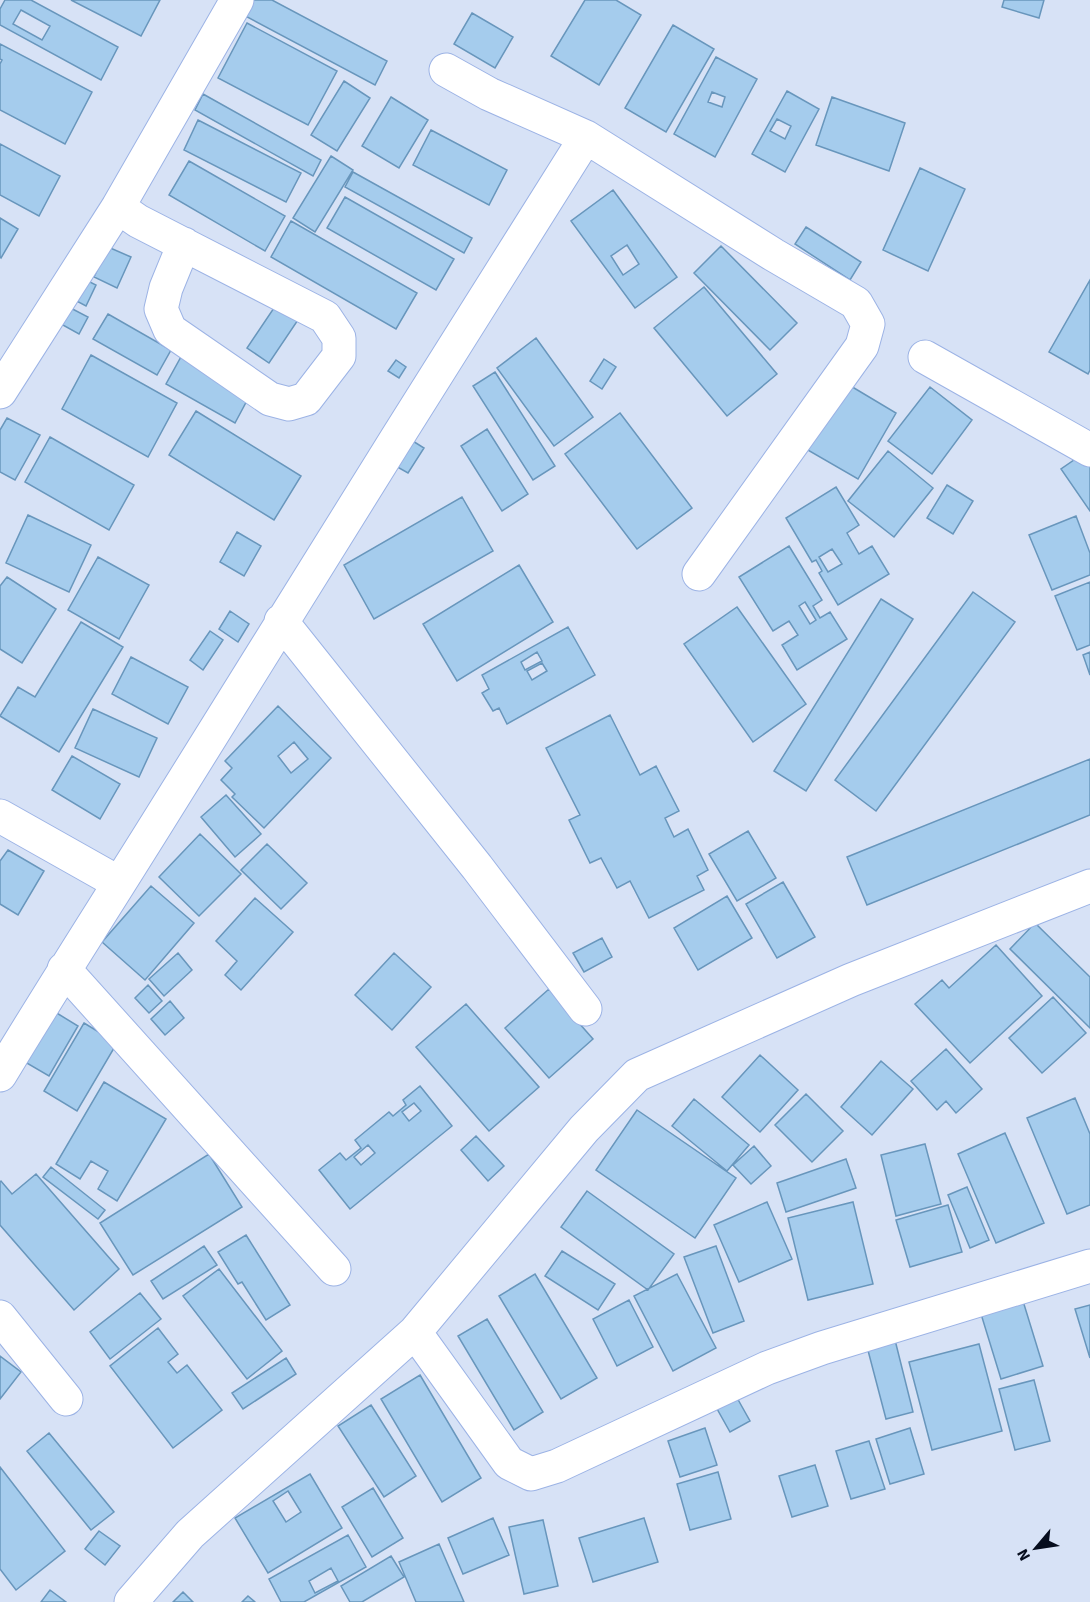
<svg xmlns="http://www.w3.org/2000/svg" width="1090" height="1602" viewBox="0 0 1090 1602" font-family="'Source Sans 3',sans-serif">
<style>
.building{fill:#a5cced;stroke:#6896bc;stroke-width:1.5;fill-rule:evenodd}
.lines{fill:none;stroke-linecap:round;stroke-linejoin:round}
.minor-casing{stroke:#9cb3e5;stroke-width:35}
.minor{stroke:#fff;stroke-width:33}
</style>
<rect width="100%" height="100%" fill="#d7e2f6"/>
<path class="building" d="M5 0H31L118 47 101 80 0 25V9ZM21 10 50 26 42 40 13 24Z
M71 0H160L141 36Z
M242 0H272L387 61 375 85 236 11Z
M585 0H616L641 15 599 85 551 56Z
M1004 0H1044L1039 18 1002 7Z
M472 13 513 37 495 68 454 44Z
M247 23 337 71 308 125 218 78Z
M673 25 714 49 666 132 625 108Z
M0 44 92 92 65 144 0 110V64L2 60 0 59Z
M716 57 757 79 715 157 674 134ZM712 92 725 97 722 107 708 102Z
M344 81 370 98 337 151 311 135Z
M787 91 819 109 785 172 752 154ZM777 119 791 126 785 139 770 131Z
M203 94 321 160 313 176 195 110Z
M391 97 428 120 399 168 362 146Z
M832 97 905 123 889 171 816 145Z
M198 120 301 173 286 202 184 150Z
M431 130 507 170 489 205 413 165Z
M0 144 60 176 39 216 0 195Z
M331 156 353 170 315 232 293 218Z
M189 161 285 216 265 251 169 195Z
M920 168 965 189 928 271 883 250Z
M353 172 472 238 464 253 345 187Z
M613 190 677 277 635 308 571 221ZM627 245 639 264 623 275 611 256Z
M345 197 454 259 436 290 327 228Z
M0 218 18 229 1 258 0 257Z
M291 221 417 293 396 329 271 257Z
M806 227 861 262 850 280 795 244Z
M721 246 797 323 770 350 694 273Z
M108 247 131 257 117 288 94 277Z
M76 275 96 285 86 306 67 296Z
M1090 280V370L1088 374 1049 352Z
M704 287 777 374 727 416 654 328Z
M282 296 304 311 269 363 247 348Z
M61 303 88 317 79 334 52 319Z
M108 314 171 350 157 375 93 339Z
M536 338 593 417 554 446 497 368Z
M91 355 177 403 148 457 62 409Z
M182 355 251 393 235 423 166 384Z
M604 359 616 367 602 389 590 381Z
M396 360 406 367 399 378 388 371Z
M495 372 555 466 533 480 473 386Z
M844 382 896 413 858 479 806 449Z
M930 387 972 420 932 474 888 441Z
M196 411 301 476 274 520 169 455Z
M620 413 692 508 637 549 565 454Z
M7 418 40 435 15 480 0 472V430Z
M487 429 528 494 502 511 461 446Z
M50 437 134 485 109 530 25 482Z
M408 438 424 448 408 473 392 464Z
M888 451 933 488 894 537 848 501Z
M1087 451 1090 456V511L1061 469Z
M947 485 973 501 953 534 927 518Z
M836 487 859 525 847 533 859 554 872 546 889 574 838 605 819 573 822 571 816 560 812 562 786 518ZM832 549 842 564 828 572 819 557Z
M462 497 493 551 374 619 344 565Z
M28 515 91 545 69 592 6 563Z
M1076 516 1090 553V575L1052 590 1029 535Z
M237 532 261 546 244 576 220 562Z
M789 546 822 600 813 606 820 618 830 612 847 639 797 670 782 645 798 635 789 621 773 631 739 577ZM805 602 816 620 810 624 799 606Z
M98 557 149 585 119 639 68 610Z
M519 565 553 622 457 681 423 624Z
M7 577 56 609 22 663 0 649V586Z
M1090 582V645L1077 650 1055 596Z
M973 592 1015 622 876 811 835 780Z
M881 599 913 619 806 791 774 771Z
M737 607 806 704 753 742 684 644Z
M230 611 249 624 238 642 219 629Z
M81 622 123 647 59 752 0 716 18 687 35 697Z
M568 627 595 675 507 724 499 708 493 711 482 693 489 689 482 675ZM537 652 542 661 525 670 521 662ZM542 663 547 671 532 680 527 671Z
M210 631 223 640 203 670 190 660Z
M1090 652V675L1083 655Z
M131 657 188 687 168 724 112 694Z
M278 706 331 758 264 828 232 797 235 794 221 780 232 768 225 761ZM294 742 308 759 291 773 278 756Z
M93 709 157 738 139 777 75 748Z
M610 715 640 775 656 766 679 811 665 818 674 837 688 829 708 870 697 876 704 890 649 918 630 881 617 888 601 858 590 863 569 820 580 815 546 748Z
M72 756 120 784 100 819 52 790Z
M1090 759V815L867 905 847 857Z
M226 795 261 834 235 857 201 817Z
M748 831 776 878 737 901 709 854Z
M200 834 241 874 199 916 159 877Z
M267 844 307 883 281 909 241 870Z
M8 850 44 871 18 915 0 904V861Z
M783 882 815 937 777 958 746 904Z
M151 886 194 923 145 980 102 942Z
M727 896 752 938 698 970 674 928Z
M255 898 293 932 241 990 225 975 237 961 216 941Z
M1035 923 1090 977V1028L1010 949Z
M602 938 612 957 584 972 573 953Z
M996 945 1042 996 970 1063 915 1004 942 980 949 988Z
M178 953 192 970 164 996 149 979Z
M394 953 431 987 392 1030 355 995Z
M148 985 162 1001 149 1013 135 998Z
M549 989 593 1039 549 1078 505 1028Z
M1053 997 1086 1033 1042 1073 1009 1038Z
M170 1001 184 1018 165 1035 151 1019Z
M466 1004 539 1087 489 1131 416 1047Z
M55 1012 78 1026 49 1076 25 1062Z
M84 1023 117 1043 77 1111 44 1091Z
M946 1049 982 1089 956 1113 946 1101 937 1110 911 1081Z
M760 1055 798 1090 760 1132 722 1097Z
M881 1061 913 1089 872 1135 841 1107Z
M104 1082 166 1119 117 1201 98 1189 108 1171 91 1161 80 1179 56 1164Z
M420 1086 452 1126 350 1209 319 1170 340 1153 346 1160 361 1148 355 1140 389 1112 393 1116 406 1105 403 1100ZM414 1103 421 1111 409 1121 402 1112ZM368 1145 375 1153 361 1165 354 1157Z
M806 1094 843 1131 812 1162 775 1125Z
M1075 1098 1090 1134V1205L1067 1214 1027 1118Z
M694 1099 749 1145 727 1171 672 1126Z
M637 1110 736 1178 695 1238 596 1170Z
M1005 1133 1044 1223 996 1243 958 1154Z
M476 1136 504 1166 488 1181 461 1150Z
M925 1144 941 1204 896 1216 881 1155Z
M754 1146 771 1166 751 1184 733 1165Z
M209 1154 242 1207 133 1275 100 1223Z
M846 1159 856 1188 786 1212 777 1183Z
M51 1167 105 1210 98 1219 43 1177Z
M36 1174 119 1269 74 1310 0 1225V1182L1 1181 12 1194Z
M967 1187 989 1240 970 1248 948 1195Z
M587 1191 674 1254 648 1290 561 1227Z
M767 1202 792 1259 739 1282 714 1225Z
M853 1202 873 1284 808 1300 788 1218Z
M948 1205 962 1252 910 1267 896 1220Z
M246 1235 290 1305 266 1320 242 1282 238 1284 218 1252Z
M204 1246 217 1265 163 1299 151 1281Z
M716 1246 744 1321 713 1333 684 1257Z
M562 1251 615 1284 598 1310 545 1276Z
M219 1269 282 1351 247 1379 183 1296Z
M535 1274 597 1378 561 1399 499 1296Z
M677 1274 716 1348 673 1371 634 1296Z
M140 1293 161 1319 110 1359 90 1332Z
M629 1300 653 1347 617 1366 593 1319Z
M1023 1301 1043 1366 1001 1379 981 1314Z
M1090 1305V1358L1075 1309Z
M487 1319 543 1412 514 1430 458 1336Z
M158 1328 178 1354 168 1362 177 1373 187 1365 222 1410 173 1448 110 1366Z
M893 1332 913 1412 886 1419 865 1339Z
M979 1344 1002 1431 932 1450 909 1362Z
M0 1356 21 1372 0 1399Z
M286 1358 296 1374 243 1409 232 1393Z
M420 1375 481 1478 442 1502 381 1399Z
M1034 1380 1050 1441 1015 1450 999 1389Z
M736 1396 750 1421 730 1432 716 1407Z
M371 1405 416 1476 384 1497 338 1426Z
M705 1428 717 1465 680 1477 668 1441Z
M910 1428 924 1474 890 1484 876 1439Z
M49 1433 114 1512 91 1530 27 1451Z
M869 1441 885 1489 851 1499 836 1451Z
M815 1465 828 1506 792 1517 779 1476Z
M0 1467 65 1551 16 1590 0 1569Z
M718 1472 731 1519 690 1530 677 1484Z
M310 1474 342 1528 268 1573 235 1518ZM288 1491 301 1512 286 1522 273 1501Z
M373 1488 403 1538 372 1557 342 1507Z
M493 1518 509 1555 463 1574 448 1538Z
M644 1518 658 1562 593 1582 579 1538Z
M543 1520 558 1586 524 1594 509 1527Z
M99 1531 120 1546 105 1565 85 1549Z
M348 1535 366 1567 304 1602H281L269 1579ZM331 1568 338 1581 315 1593 309 1581Z
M439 1544 464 1602H416L399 1562Z
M391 1556 404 1577 362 1602H350L341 1586Z
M50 1590 66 1602H41Z
M183 1592 193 1602H173Z
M248 1596 255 1602H242Z"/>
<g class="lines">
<g class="minor-casing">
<path id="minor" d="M446 70 489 94 586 137 774 255 856 303 868 324 862 346 699 574
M118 207 138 221 325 317 339 338V356L306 399 289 404 270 399 170 330 161 309 166 288 184 244
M925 357 1090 450
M0 392 118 207 237 0
M281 621 477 867 585 1009
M0 816 119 883
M64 969 334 1269
M0 1075C52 989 106 905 159 820 300 592 443 364 586 137
M0 1317 66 1399
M415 1332 509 1463 531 1474 557 1466 767 1368 822 1348 1090 1266
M131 1602 190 1534 415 1332 584 1129 637 1075 851 980 1090 886"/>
</g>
<use href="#minor" class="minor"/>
</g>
<g transform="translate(1036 1548) rotate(241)" stroke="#d7e2f6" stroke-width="4.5" paint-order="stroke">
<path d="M0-4.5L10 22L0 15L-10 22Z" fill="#060d1e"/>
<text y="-9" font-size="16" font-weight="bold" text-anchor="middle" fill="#060d1e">N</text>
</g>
</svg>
